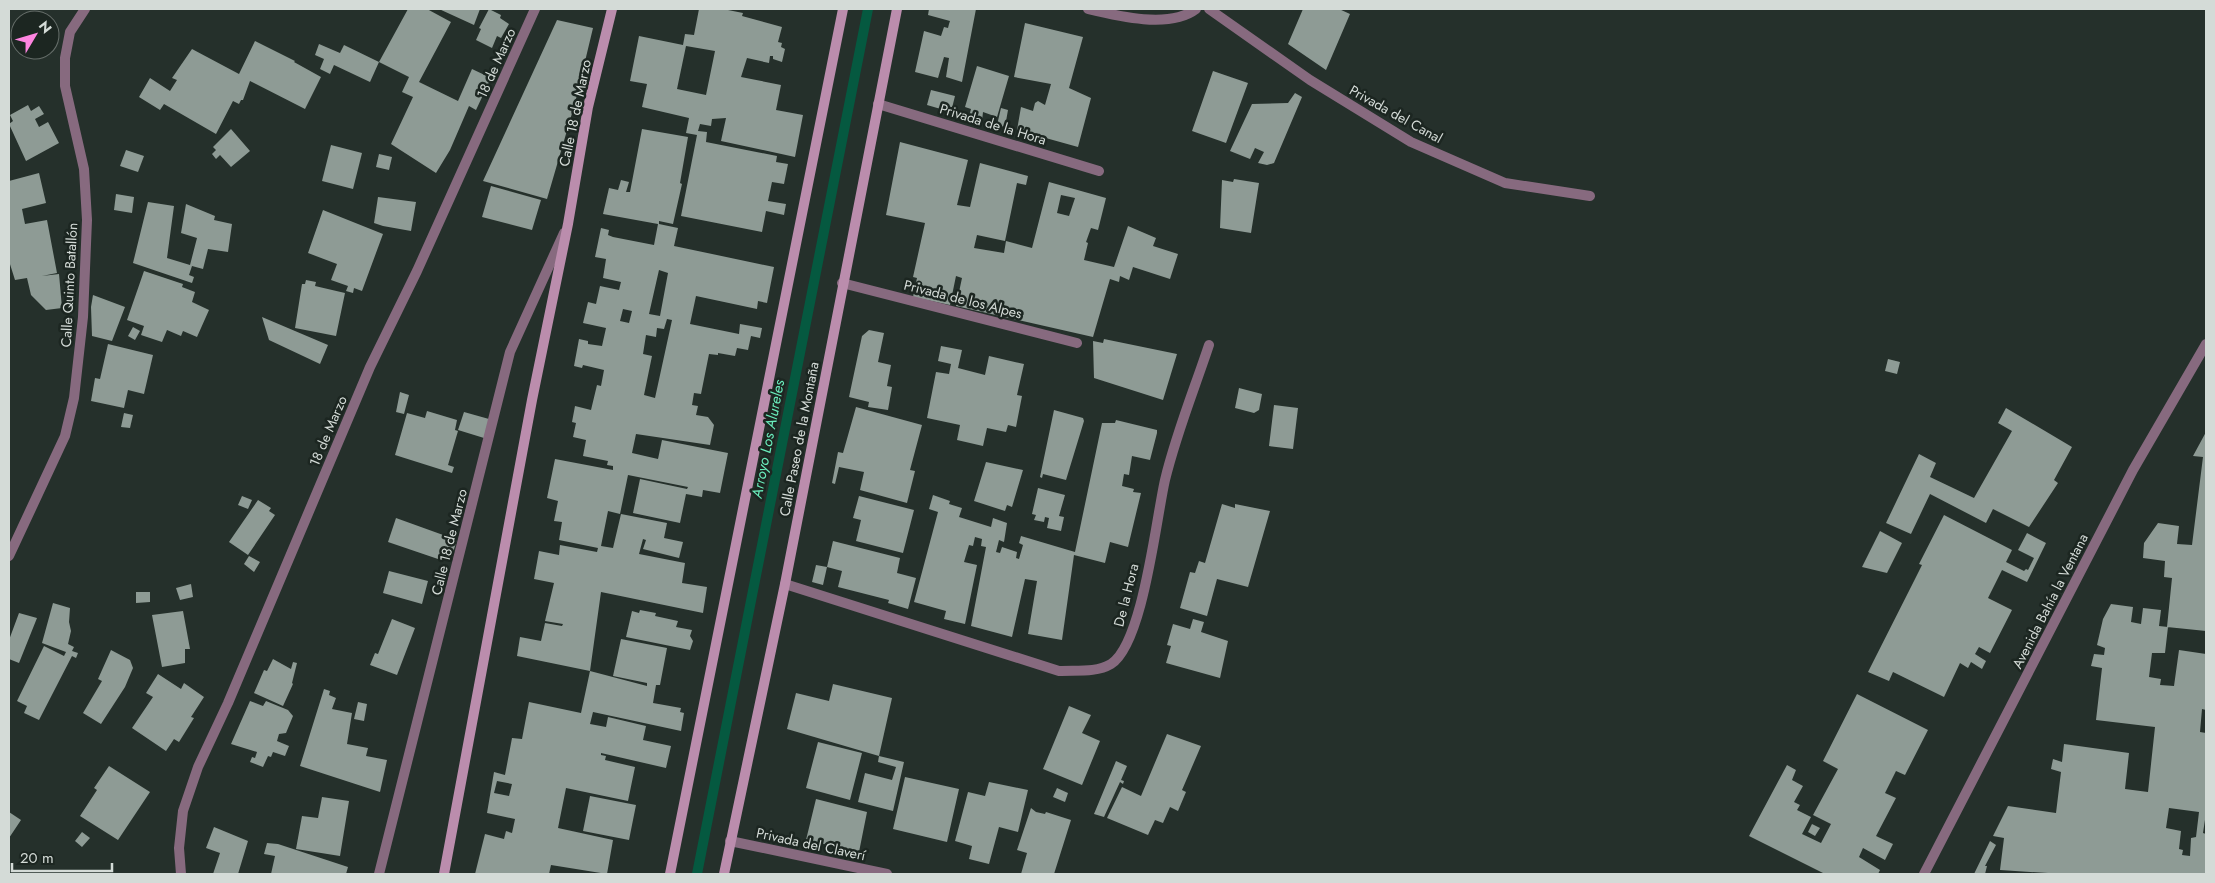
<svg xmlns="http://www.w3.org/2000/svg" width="2215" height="883" viewBox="0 0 2215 883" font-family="Jost,sans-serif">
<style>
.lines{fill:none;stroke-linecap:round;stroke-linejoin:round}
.stream{stroke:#055940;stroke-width:10}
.building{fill:#8e9b95;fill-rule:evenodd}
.minor{stroke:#876a7f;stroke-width:10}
.secondary{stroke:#bb8dad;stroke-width:10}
.labels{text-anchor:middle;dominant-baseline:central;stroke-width:5;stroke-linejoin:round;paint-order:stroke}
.street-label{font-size:14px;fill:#d4dbd7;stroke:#1c2621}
.water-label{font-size:15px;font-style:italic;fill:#6aebbb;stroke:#1c2621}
</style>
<rect width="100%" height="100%" fill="#25302b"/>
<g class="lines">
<path class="stream" d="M697 874 868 9"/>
</g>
<path class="building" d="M408 9H427L451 22 419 82 458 101 472 69 491 78 476 110 469 106 450 150 436 173 391 144 413 97 402 92 409 77 379 62Z
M439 9H480L474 25Z
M489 9 501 15 500 18 509 24 501 38 497 36 492 48 476 40 481 29 479 28Z
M699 9H723L743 13 742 16 782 27 778 42 782 43 781 47 785 49 782 62 773 59V56H770L769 63 747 58 741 77 781 85 776 110 803 115 795 157 721 141 726 118 712 119 711 126 700 124 698 131 707 132 706 142 777 156 776 162 788 164 784 184 772 182 768 201 786 204 784 215 766 211 762 232 681 216 697 135 686 133 689 118 642 107 647 84 630 81 639 36 683 45 685 34 694 35ZM686 46 715 51 706 95 677 89Z
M929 9H976L962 82 946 77 949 58 944 57 938 78 915 72 924 31 941 36 944 27 948 28 949 24 950 21 928 15Z
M1303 9H1339L1350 14 1326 70 1288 44Z
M557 20 593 28 575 103 547 199 483 181Z
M1025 23 1083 37 1069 88 1091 98 1078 147 1017 130 1021 107 1033 111 1035 103 1038 101 1045 105 1051 84 1014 77Z
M255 41 295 61 294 62 321 77 305 109 250 81 243 100H241L239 104 233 101 216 134 164 104 160 110 139 97 150 78 170 91 177 80 172 78 192 49 239 74Z
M319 44 340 53 344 45 379 62 370 82 334 65 330 74 320 69 324 59 315 55Z
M977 66 1009 76 997 117 983 112 982 121 969 117 971 109 965 107Z
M1213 71 1248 83 1226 143 1192 131Z
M931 90 955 96 951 112 927 105Z
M1295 93 1302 97 1274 163 1267 165 1258 163 1264 152 1255 148 1250 159 1230 151 1252 104 1288 103Z
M28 105 31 111 39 106 44 114 35 119 39 127 48 122 59 143 26 161 9 124 13 121 10 115Z
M1001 108 1008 110 1005 127 997 125Z
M231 129 250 151 231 167 220 155 216 159 212 154 216 150 213 147Z
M642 129 688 137 680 183 682 184 673 224 659 221V224L678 228 674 246 774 267 767 303 758 301 757 309 696 296 690 324 739 334 740 324 762 328 760 338 751 336 748 350 737 348 735 356 718 353V355L709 354 701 394 694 393 692 405 698 406 696 415 708 417 714 425 710 445 636 434 632 453 658 459 662 440 728 453 720 493 703 490 702 497 686 494 680 523 633 513 640 479 687 489 688 487 628 475 620 514 608 511 601 546 613 548 621 514 667 523 664 538 683 542 679 558 643 549 646 540 643 539 639 554 685 563 682 583 707 587 703 613 601 592 590 671 517 656 520 637 541 641 545 623 562 626 563 624 545 621 554 583 534 579 539 551 559 555 560 545 597 552 598 548 559 540 562 522 554 521 558 501 547 498 555 459 613 470V466L607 465 608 461 583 456 586 440 573 437 576 423 572 422 575 406 591 410 597 385 601 386 604 370 583 365 582 368 574 366 579 339 588 341V344L602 346 606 328 583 323 588 302 596 304 600 286 619 290 621 282 603 278 606 259 595 257 601 228 609 230 608 235 613 237 654 245 658 224 603 214 609 188 618 190 621 180 629 182 626 192H630ZM659 270 668 273 660 316 649 314ZM623 309 632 311 629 323 620 321ZM667 319 672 320 655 398 644 395 652 356 643 354 646 335 656 337 657 328 664 329Z
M900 142 968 160 957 205 970 207 980 163 1028 176 1026 185 1017 183 1005 241 977 235 974 248 1004 253 1006 241 1032 248 1049 182 1106 198 1098 230 1091 228 1086 242 1088 243 1084 260 1114 267 1128 226 1156 238 1153 246 1178 254 1170 279 1133 267 1129 280 1120 276 1119 282 1110 279 1093 337 956 306 962 278 956 276 950 305 913 297 917 278 913 277 925 223 886 215ZM1061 195 1075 198 1069 216 1057 213Z
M331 145 362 153 353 189 322 181Z
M126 150 144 156 138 172 120 166Z
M379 154 392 157 389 170 376 167Z
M39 173 46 203 22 209 25 224 47 220 57 273 42 276 59 274 62 308 46 310 31 295 27 278 15 280 9 261V181Z
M1234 179 1259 183 1251 233 1220 228 1222 180 1233 182Z
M491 186 541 200 532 230 482 217Z
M116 194 134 197 132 213 114 210Z
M378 197 416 202 411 231 383 226 374 223Z
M148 202 174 206 167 258 190 265 197 238 181 233 186 204 215 216 214 220 232 224 228 252 208 249 203 269 192 266 189 275 194 277 192 283 133 263Z
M323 210 383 234 362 291 354 288 353 293 346 291 348 286 331 280 337 264 308 253Z
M144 271 183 284 182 287 195 292 192 302 209 310 197 337 183 331 181 336 167 330 162 342 141 335 144 326 127 320Z
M306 280 316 282 315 286 345 293 336 336 295 328 302 284H305Z
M93 295 125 307 112 341 92 336 91 307Z
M262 317 328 345 320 364 269 340Z
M133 327 140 331 135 340 128 336Z
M869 330 884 333 878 362 891 365 887 386 892 387 888 410 868 407 869 402 849 397 862 336Z
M1104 339 1177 354 1163 400 1094 378 1093 341 1103 343Z
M108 344 153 355 144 394 128 390 124 408 91 401 95 378 100 379Z
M941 346 962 350 958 368 985 375 989 356 1024 364 1017 395 1022 396 1016 427 1008 425 1006 432 987 428 983 446 957 440 960 425 927 418 936 372 949 374 951 364 938 361Z
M1888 359 1900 362 1897 374 1885 371Z
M1239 388 1262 394 1259 410 1254 413 1235 408Z
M400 392 409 395 404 414 396 412Z
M1274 405 1298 408 1293 449 1269 446Z
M856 407 922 425 910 470 915 471 907 503 860 490 864 472 839 467 835 484 832 483 838 452 843 453Z
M2006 408 2072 447 2054 480 2058 483 2029 527 1993 509 1986 523 1930 494 1911 534 1886 523 1919 454 1936 463 1930 477 1974 498 2012 431 1998 423Z
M1054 410 1083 418 1084 421 1066 480 1043 474 1042 478 1040 477Z
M427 411 457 420 455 430 458 431 448 465 454 467 452 473 395 455 407 413 425 418Z
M464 412 489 419 484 438 458 430Z
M124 413 133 415 130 428 121 427Z
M1116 420 1157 430V433L1150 460 1132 456 1129 475 1124 474 1122 486 1134 489 1133 492 1141 493 1128 547 1110 542 1105 563 1074 555 1062 640 1028 634 1037 581 1025 579 1012 637 971 626 986 547 981 546 982 539 975 537 973 546 969 545 964 562 977 565 965 624 944 619 946 611 914 602 938 512 929 509 933 495 950 501 949 504 962 508 959 517 991 527 993 518 1007 523 1004 542 999 540 996 552 1000 553 1002 547 1017 552 1016 558 1019 559 1023 545 1019 543 1021 536 1075 552 1102 423H1115Z
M2206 432V631L2167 627 2172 578 2164 577 2165 561 2143 558 2144 543 2158 523 2179 526 2177 544 2192 545 2203 457 2193 456Z
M986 462 1023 470 1012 507 1007 505 1005 511 974 501Z
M1038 488 1065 495 1059 516 1064 517 1061 531 1047 528 1049 518 1045 517 1044 522 1034 520 1036 515 1032 514Z
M242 496 252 500 248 509 238 505Z
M859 496 914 510 903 553 856 541 861 520 853 518Z
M258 500 271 508 269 511 275 515 248 555 229 542Z
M1222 504 1235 508V504L1270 511 1248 587 1217 579 1207 616 1180 608 1190 572 1195 573 1199 561 1205 563Z
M1944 515 2012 550 2006 562 2024 571 2026 569 2028 570 2034 558 2018 550 2027 533 2046 543 2027 582 2002 570 1988 598 2012 610 1990 653 1979 647 1975 654 1986 661 1982 669 1971 662 1968 668 1960 663 1944 697 1893 672 1889 681 1868 672 1914 581 1922 565 1919 564Z
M396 518 457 540 451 558 440 554 438 559 388 542Z
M1880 531 1902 543 1887 573 1862 567Z
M833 541 900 558 897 573 916 578 908 609 888 603 889 600 838 587 842 571 827 567Z
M249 556 260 562 254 572 244 564Z
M816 565 827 567 823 585 812 582Z
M389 571 428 581 422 604 383 593Z
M191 584 193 597 180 600 176 588Z
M136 592H150V602L136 603Z
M53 603 70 608 69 622 71 631 68 644 74 647 72 651 78 653 76 658 72 656 39 720 24 713 27 706 17 701 44 646 64 656 66 652 42 643Z
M2111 604 2133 607 2131 622 2141 624 2143 608 2161 610 2159 626 2168 627 2165 653H2152L2149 677 2161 679 2160 685 2174 686 2179 650 2206 654V710L2202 709 2200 732 2206 733V813L2203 833 2206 834V874H2064L2000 870 2004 838 1993 836 2008 806 2056 813 2061 772 2051 769 2053 759 2062 762 2064 744 2129 753 2125 789 2148 792 2155 727 2096 720 2102 668 2091 666 2094 654 2104 655 2105 648 2097 645 2103 619ZM2169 808 2199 812 2196 837 2191 838 2190 856 2182 855 2183 850 2179 849 2181 831 2166 828Z
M640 610 656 613 655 616 678 621 676 627 692 630 690 636 693 641 690 650 626 637 632 611 639 613Z
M183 611 190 649H185V663L162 667 152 615Z
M19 613 37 618 19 663 9 659V640Z
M392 619 415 628 397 675 370 665 375 653 378 654Z
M1193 619 1204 622 1201 632 1228 641 1220 678 1166 663 1171 646 1167 645 1173 624 1190 629Z
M621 639 667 648 660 685H656L653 703 681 708 680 712 684 713 681 731 593 712 590 724 606 727 608 717 646 726 643 740 671 746 666 768 601 753V755L606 756 605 760 635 767 628 801 566 788 558 828 613 840 607 874 551 865 549 874H475L485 834 504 839 506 831 512 833 515 819 487 813 494 772 505 775 512 738 522 739 529 702 581 713 590 671 647 686V683L613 676ZM497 781 512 784 509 796 494 793Z
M111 650 130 660 133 668 125 687 101 724 83 713 102 681 98 679Z
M273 659 291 669 293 662 297 663 292 683 293 684 283 706 254 693 264 670 267 671Z
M158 674 181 689 184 683 204 697 191 717 194 718 179 742 174 739 166 751 132 728 153 697 146 693Z
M833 684 892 698 879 756 787 729 796 693 829 701Z
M324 689 330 691 329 695 336 698 332 709 352 713 347 744 368 748 366 756 387 760 380 792 300 766Z
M1857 694 1928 730 1905 775 1896 771 1885 793 1896 798 1876 836 1893 844 1885 860 1863 848 1859 857 1880 870 1878 874H1825L1749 836 1787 765 1796 770 1792 780 1803 786 1794 802 1800 805 1797 810 1811 817 1802 834 1821 843 1831 824 1813 815 1838 769 1823 761Z
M250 701 263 706 266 701 288 710 293 716 286 733 279 734 277 741 289 746 285 756 273 752 271 757 268 756 263 767 250 762 252 757 255 758 257 752 231 744Z
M358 702 367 704 364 721 354 719Z
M1069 706 1091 715 1082 733 1100 741 1082 785 1043 769Z
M1167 734 1201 746 1182 790 1186 792 1178 811 1170 807 1163 823 1155 820 1148 835 1107 818 1122 787 1141 796Z
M818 742 862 753 850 800 806 788Z
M879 756 904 762 893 811 858 802 865 773 892 780 896 767 878 762Z
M1116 761 1127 766 1121 780 1124 781 1123 784 1120 782 1104 817 1094 814Z
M109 766 150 792 118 840 80 816 97 790 94 788Z
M905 777 959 789 947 842 893 829Z
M989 782 1028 790 1018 832 999 827 989 864 969 859 972 846 955 841 968 792 985 796Z
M1057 788 1068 793 1065 802 1053 797Z
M590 796 636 805 629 840 583 831Z
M322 797 349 801 340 856 296 849 302 816 318 818Z
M816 799 867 812 859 852 806 840Z
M1031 808 1036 812 1045 814 1046 812 1071 820 1054 874H1021L1027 853 1017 850Z
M9 812 21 820 9 838Z
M1812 824 1820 828 1815 836 1808 832Z
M214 827 248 841 238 874H213L220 853 206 848Z
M82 832 90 838 82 847 75 841Z
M1990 841 1996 845 1985 866H1987L1985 874H1974Z
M267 843 278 844 348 867 346 874H271L275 856 264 854Z"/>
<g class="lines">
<path class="minor" d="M1088 9C1117 16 1170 29 1196 9
M1209 9 1310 80 1411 142 1505 183 1590 196
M878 104 1099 171
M842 283 1077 343
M9 556 65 436 74 398 83 317 87 220 84 169 65 86V58L70 32 85 9
M785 584 1059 671C1076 670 1096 673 1111 664 1143 644 1156 519 1165 480 1176 434 1194 390 1209 345
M730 841 887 874
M181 874 179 848 183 811 198 767 228 703 370 367 417 271 535 9
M379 874 510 352 564 233
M1924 874 2133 470 2206 344"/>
<path class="secondary" d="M444 874 532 400 568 224 588 107 612 9
M670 874 843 9
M724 874 785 584 897 9"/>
</g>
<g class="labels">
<g class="street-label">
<text transform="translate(496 63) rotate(-66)">18 de Marzo</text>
<text transform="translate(575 113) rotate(-78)">Calle 18 de Marzo</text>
<text transform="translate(1396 114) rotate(29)">Privada del Canal</text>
<text transform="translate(993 124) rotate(17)">Privada de la Hora</text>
<text transform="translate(69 285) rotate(-87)">Calle Quinto Batallón</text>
<text transform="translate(963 299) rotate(14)">Privada de los Alpes</text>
<text transform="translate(328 431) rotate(-67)">18 de Marzo</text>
<text transform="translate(799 439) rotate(-79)">Calle Paseo de la Montaña</text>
<text transform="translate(449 542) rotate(-76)">Calle 18 de Marzo</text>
<text transform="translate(1126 595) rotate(-76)">De la Hora</text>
<text transform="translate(2050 601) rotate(-63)">Avenida Bahía la Ventana</text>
<text transform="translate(811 844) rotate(12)">Privada del Claverí</text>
</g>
<g class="water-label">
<text transform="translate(768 439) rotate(-79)">Arroyo Los Alureles</text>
</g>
</g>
<rect width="2215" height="883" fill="none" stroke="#d4dbd7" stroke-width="20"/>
<g transform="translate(35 35) rotate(52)"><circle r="24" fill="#1c2621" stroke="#666e6a"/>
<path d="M0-4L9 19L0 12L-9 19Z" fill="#fe85e0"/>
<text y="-8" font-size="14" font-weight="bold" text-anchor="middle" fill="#d4dbd7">N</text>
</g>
<path d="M12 863v8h100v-8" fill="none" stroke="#d4dbd7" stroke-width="2.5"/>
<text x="20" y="863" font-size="15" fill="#d4dbd7" stroke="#1c2621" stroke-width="4" paint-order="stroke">20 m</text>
</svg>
